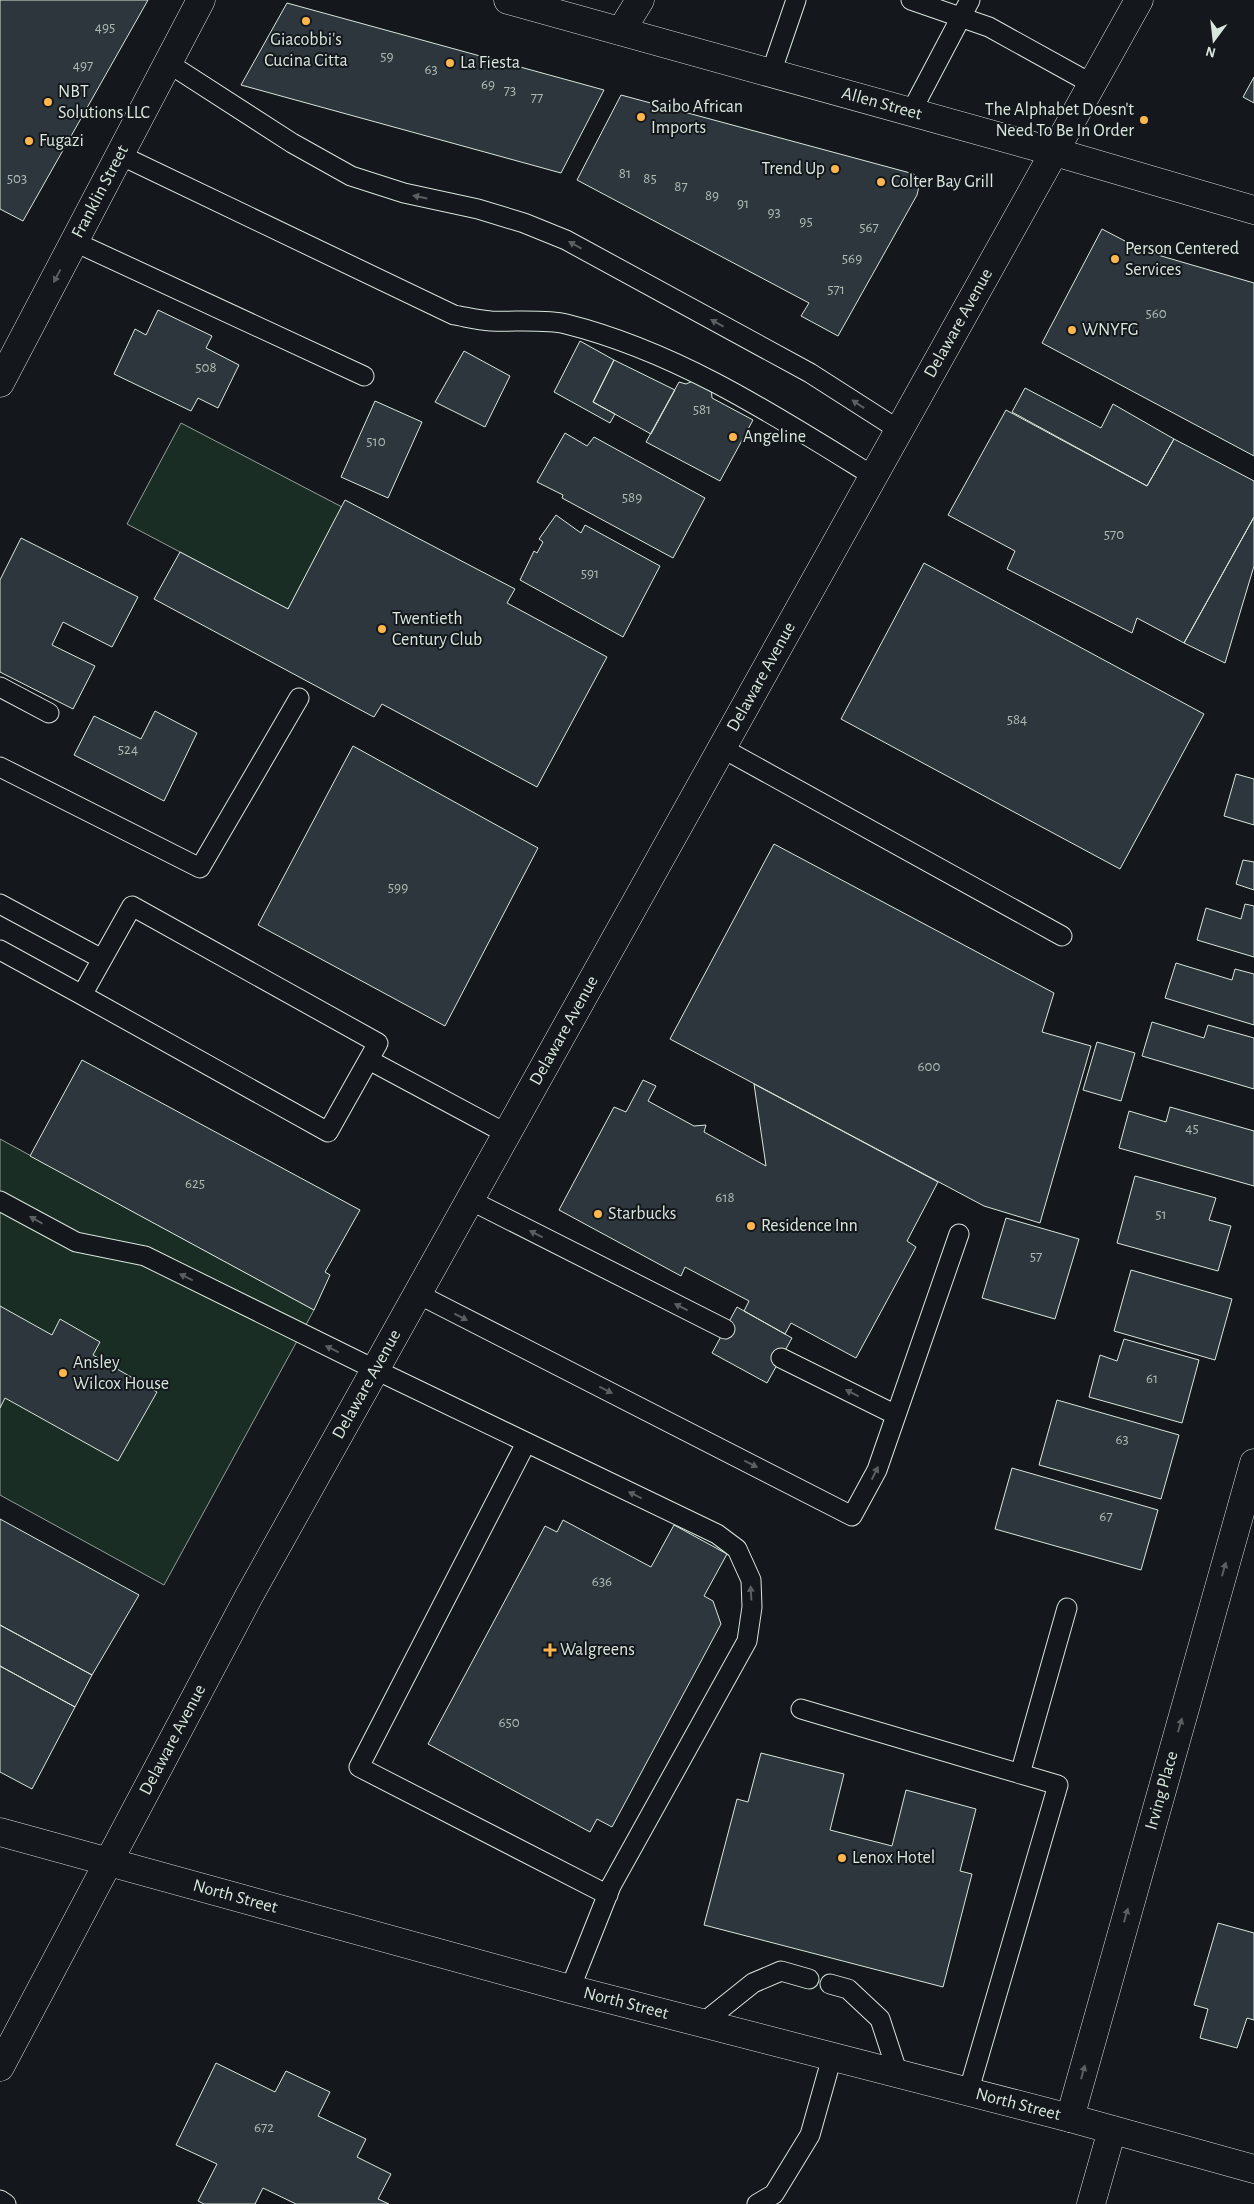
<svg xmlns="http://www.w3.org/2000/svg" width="1254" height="2204" viewBox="0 0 1254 2204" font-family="'Alegreya Sans',sans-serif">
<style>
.green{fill:#1a2d24;stroke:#939e99}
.building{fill:#2c363c;stroke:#d8e6dc}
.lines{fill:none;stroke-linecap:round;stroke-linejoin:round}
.lane-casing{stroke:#d8e6dc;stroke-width:21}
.street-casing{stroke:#d8e6dc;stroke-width:29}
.secondary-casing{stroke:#d8e6dc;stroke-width:29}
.primary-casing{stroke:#d8e6dc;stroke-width:29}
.lane{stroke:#14181c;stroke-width:19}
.street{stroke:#14181c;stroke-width:28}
.secondary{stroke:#14181c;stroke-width:28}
.primary{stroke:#14181c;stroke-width:28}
.oneway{fill:#59605f}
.poi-dot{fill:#ffb74d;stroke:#14181c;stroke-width:2}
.labels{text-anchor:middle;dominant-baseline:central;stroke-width:4;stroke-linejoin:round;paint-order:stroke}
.number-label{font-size:15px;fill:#adbab4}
.poi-label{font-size:18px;fill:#d8e6dc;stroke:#14181c;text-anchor:start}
.street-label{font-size:18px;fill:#d8e6dc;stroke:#14181c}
</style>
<rect width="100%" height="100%" fill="#14181c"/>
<path class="green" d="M181 423 342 507 288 609 127 524Z
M0 1139 314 1310 164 1585 0 1495Z"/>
<path class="building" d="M0 0H148L23 221 0 209Z
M287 3 604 90 561 173 241 85Z
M1254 77V103L1243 97Z
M621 95 914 174 919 186 917 195 838 336 801 316 809 303 577 180Z
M1102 229 1144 251 1254 283V456L1042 343Z
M158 310 212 336 206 348 239 365 218 408 198 398 191 411 114 374 135 329 146 335Z
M580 341 614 360 593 402 615 414 610 423 554 392Z
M464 351 510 376 485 427 435 402Z
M614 360 675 390 651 434 593 402Z
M695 380 711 386 712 398 753 420 720 481 646 442 679 382 686 384Z
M1025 388 1101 428 1113 404 1174 439 1147 486 1012 412Z
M375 401 422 422 388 498 341 477Z
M1006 410 1147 486 1174 439 1254 481V517L1184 643 1137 618 1132 633 1007 569 1015 551 948 515Z
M565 433 587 446 594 437 705 498 673 558 562 498 563 495 537 482Z
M345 500 515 589 507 603 607 657 537 787 382 704 374 717 370 715 154 599 180 552 288 609Z
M556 515 581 533 585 525 660 566 623 637 520 580 534 551 537 553 543 542 539 539Z
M1254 517V566L1225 663 1184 643Z
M21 538 138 597 112 647 63 622 52 645 95 666 73 709 0 672V580Z
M924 563 1204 714 1120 869 841 719Z
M155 711 197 733 164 801 74 755 94 716 141 739Z
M353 746 538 848 445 1026 258 925Z
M1236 774 1254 779V825L1224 816Z
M774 844 1054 993 1042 1032 1091 1046 1040 1223 984 1206 670 1039Z
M1243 860 1254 862V890L1236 884Z
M1245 904 1254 906V957L1197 940 1206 908 1241 919Z
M1176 963 1232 980 1235 969 1254 974V1025L1165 998Z
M1152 1022 1204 1038 1208 1025 1254 1038V1089L1142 1056Z
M1097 1042 1135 1053 1121 1101 1083 1090Z
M82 1060 360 1210 325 1272 330 1275 314 1310 30 1156Z
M643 1080 656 1086 648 1101 694 1126 706 1125 704 1132 766 1166 754 1084 938 1182 907 1241 916 1247 856 1358 791 1323 785 1334 744 1311 749 1301 685 1267 681 1276 559 1210 614 1107 626 1112Z
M1170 1107 1254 1131V1186L1119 1148 1129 1111 1166 1122Z
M1135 1176 1216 1198 1209 1220 1231 1226 1218 1271 1117 1243Z
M1006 1218 1079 1239 1055 1319 982 1298Z
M1131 1270 1232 1299 1215 1360 1114 1331Z
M0 1306 52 1335 60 1319 100 1342 93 1355 157 1392 118 1461 5 1398 0 1408Z
M737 1307 792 1338 767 1383 712 1353Z
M1124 1339 1199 1360 1182 1423 1089 1397 1100 1355 1117 1361Z
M1057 1400 1179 1435 1161 1499 1039 1465Z
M1012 1468 1158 1510 1141 1570 995 1529Z
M0 1519 139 1595 92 1675 0 1625Z
M563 1520 651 1567 674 1525 727 1554 704 1596 713 1601 721 1624 612 1827 597 1819 590 1832 428 1744 545 1526 557 1532Z
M0 1625 92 1675 75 1707 0 1666Z
M0 1666 75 1707 32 1789 0 1772Z
M761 1753 844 1774 830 1830 892 1846 906 1790 976 1809 960 1871 972 1874 943 1987 704 1925 737 1799 748 1802Z
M1218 1923 1254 1933V2020L1247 2018 1237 2048 1200 2038 1208 2009 1194 2005Z
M216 2063 275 2092 286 2071 330 2092 318 2116 366 2139 357 2157 391 2174 378 2199 389 2204H296L263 2188 255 2204H204L198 2201 217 2164 176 2145Z"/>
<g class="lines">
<g class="lane-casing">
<path id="lane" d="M911 0 989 27 1092 84
M168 63 292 143 351 176 404 193 478 209 524 223 566 240 810 373 899 430
M771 73 796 0
M911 112 970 0
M120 155 454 315C466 317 478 320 491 321 513 322 546 319 566 324 678 352 776 416 873 476
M75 242 364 376
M0 687 49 713
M722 748 1062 936
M0 767 200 868 299 698
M0 904 102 959
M132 906 378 1043 328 1132 82 995Z
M0 950 82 995
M369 1060 507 1134
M470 1200 725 1329
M0 1201 76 1242 145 1256 376 1370 717 1534 737 1549 751 1580 752 1607 747 1641 611 1886 570 1989
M418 1294 852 1516 877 1470 959 1234
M781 1358 896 1415
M526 1443 359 1767 608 1895
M801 1709 1058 1785 968 2093
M1020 1774 1067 1608
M830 1984 848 1989 880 2019 898 2074
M703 2023 753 1983 781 1971 809 1979
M0 2200 6 2204
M757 2204 774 2194 810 2135 832 2057"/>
</g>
<g class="street-casing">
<g id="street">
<path id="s1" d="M508 0 1055 152 1254 210"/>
<path d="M621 31 640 0"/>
<path id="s2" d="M0 383 201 0"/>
<path id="s3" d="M1070 2118 1254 1463"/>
<path d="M1091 2204 1112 2130"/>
</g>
</g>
<g class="secondary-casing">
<g id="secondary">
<path id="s4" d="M0 1832 570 1989 1070 2118 1254 2169"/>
</g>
</g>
<g class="primary-casing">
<g id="primary">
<path id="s5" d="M0 2067 249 1596 1139 0"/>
</g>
</g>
<use href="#lane" class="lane"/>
<use href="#street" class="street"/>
<use href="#secondary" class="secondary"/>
<use href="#primary" class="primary"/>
</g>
<defs><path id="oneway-solid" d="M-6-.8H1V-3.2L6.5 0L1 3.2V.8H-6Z" transform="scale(1.25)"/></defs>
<g class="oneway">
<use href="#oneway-solid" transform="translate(420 197) rotate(-168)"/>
<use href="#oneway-solid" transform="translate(575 245) rotate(-151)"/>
<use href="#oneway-solid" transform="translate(57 276) rotate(118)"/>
<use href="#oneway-solid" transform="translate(717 323) rotate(-151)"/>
<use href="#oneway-solid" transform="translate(858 404) rotate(-147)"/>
<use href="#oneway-solid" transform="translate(36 1220) rotate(-151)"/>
<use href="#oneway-solid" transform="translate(536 1234) rotate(-153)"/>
<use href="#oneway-solid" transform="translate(186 1277) rotate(-154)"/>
<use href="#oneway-solid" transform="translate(681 1307) rotate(-153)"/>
<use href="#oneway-solid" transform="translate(461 1317) rotate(27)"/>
<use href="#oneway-solid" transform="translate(332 1349) rotate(-154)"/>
<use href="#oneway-solid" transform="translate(606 1390) rotate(27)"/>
<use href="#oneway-solid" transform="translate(852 1393) rotate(-153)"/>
<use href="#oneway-solid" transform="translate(751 1464) rotate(27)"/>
<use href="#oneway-solid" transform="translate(875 1473) rotate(-64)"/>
<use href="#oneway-solid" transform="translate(635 1495) rotate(-154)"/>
<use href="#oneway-solid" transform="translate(1224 1569) rotate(-74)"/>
<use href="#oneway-solid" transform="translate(751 1593) rotate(-93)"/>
<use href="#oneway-solid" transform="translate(1180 1725) rotate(-74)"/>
<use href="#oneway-solid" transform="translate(1126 1915) rotate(-74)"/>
<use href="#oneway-solid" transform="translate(1083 2072) rotate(-75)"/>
</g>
<g class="poi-dot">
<circle cx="306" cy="21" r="5"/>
<circle cx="450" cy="63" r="5"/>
<circle cx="48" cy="102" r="5"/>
<circle cx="641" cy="117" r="5"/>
<circle cx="1144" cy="120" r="5"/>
<circle cx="29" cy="141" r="5"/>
<circle cx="835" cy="169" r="5"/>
<circle cx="881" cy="182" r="5"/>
<circle cx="1115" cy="259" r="5"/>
<circle cx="1072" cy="330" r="5"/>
<circle cx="733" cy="437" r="5"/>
<circle cx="382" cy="629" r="5"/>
<circle cx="598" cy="1214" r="5"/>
<circle cx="751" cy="1226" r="5"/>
<circle cx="63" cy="1373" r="5"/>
<path d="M547.5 1642.5h5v5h5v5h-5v5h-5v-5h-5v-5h5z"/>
<circle cx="842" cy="1858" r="5"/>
</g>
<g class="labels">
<g class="number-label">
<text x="105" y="27">495</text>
<text x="387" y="56">59</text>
<text x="83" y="65">497</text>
<text x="431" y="69">63</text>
<text x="488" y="84">69</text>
<text x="510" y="90">73</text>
<text x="537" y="97">77</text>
<text x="625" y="173">81</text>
<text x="17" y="178">503</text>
<text x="650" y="178">85</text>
<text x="681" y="186">87</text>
<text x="712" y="195">89</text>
<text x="743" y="203">91</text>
<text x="774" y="212">93</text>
<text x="806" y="221">95</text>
<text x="869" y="227">567</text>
<text x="852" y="258">569</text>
<text x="836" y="289">571</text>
<text x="1156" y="313">560</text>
<text x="206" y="367">508</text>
<text x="702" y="409">581</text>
<text x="376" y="441">510</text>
<text x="632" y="497">589</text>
<text x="1114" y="534">570</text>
<text x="590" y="573">591</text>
<text x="1017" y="719">584</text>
<text x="128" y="749">524</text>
<text x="398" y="887">599</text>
<text x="929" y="1066">600</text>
<text x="1192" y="1128">45</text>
<text x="195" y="1183">625</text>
<text x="725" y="1197">618</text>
<text x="1161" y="1214">51</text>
<text x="1036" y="1256">57</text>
<text x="1152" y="1378">61</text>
<text x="1122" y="1439">63</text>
<text x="1106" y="1516">67</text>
<text x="602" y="1581">636</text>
<text x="509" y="1722">650</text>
<text x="264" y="2127">672</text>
</g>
<g class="poi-label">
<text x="306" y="40" text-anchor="middle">Giacobbi's<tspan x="306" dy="21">Cucina Citta</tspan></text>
<text x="460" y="63">La Fiesta</text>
<text x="58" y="92">NBT<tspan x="58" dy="21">Solutions LLC</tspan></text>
<text x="651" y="107">Saibo African<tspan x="651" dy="21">Imports</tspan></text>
<text x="1134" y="110" text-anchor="end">The Alphabet Doesn't<tspan x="1134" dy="21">Need To Be In Order</tspan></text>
<text x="39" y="141">Fugazi</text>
<text x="825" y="169" text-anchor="end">Trend Up</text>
<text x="891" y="182">Colter Bay Grill</text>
<text x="1125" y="249">Person Centered<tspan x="1125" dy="21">Services</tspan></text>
<text x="1082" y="330">WNYFG</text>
<text x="743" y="437">Angeline</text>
<text x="392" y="619">Twentieth<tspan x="392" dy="21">Century Club</tspan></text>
<text x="608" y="1214">Starbucks</text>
<text x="761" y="1226">Residence Inn</text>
<text x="73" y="1363">Ansley<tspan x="73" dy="21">Wilcox House</tspan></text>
<text x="560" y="1650">Walgreens</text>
<text x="852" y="1858">Lenox Hotel</text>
</g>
<g class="street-label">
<text stroke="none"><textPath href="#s1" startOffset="388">Allen Street</textPath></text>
<text stroke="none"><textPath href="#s2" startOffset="216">Franklin Street</textPath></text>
<text stroke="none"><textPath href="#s5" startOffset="1990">Delaware Avenue</textPath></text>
<text stroke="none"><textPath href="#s5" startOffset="1585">Delaware Avenue</textPath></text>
<text stroke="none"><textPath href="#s5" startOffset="1180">Delaware Avenue</textPath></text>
<text stroke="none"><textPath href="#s5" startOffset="775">Delaware Avenue</textPath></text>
<text stroke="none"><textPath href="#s5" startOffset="370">Delaware Avenue</textPath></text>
<text stroke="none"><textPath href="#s3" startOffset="340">Irving Place</textPath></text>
<text stroke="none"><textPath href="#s4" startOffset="244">North Street</textPath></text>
<text stroke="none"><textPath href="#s4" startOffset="649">North Street</textPath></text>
<text stroke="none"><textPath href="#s4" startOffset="1054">North Street</textPath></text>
</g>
</g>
<g transform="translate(1214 40) rotate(195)" stroke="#14181c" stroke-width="4" paint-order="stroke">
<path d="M0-4L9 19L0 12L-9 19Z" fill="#d8e6dc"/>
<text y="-8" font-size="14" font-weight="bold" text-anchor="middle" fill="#d8e6dc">N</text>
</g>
</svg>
